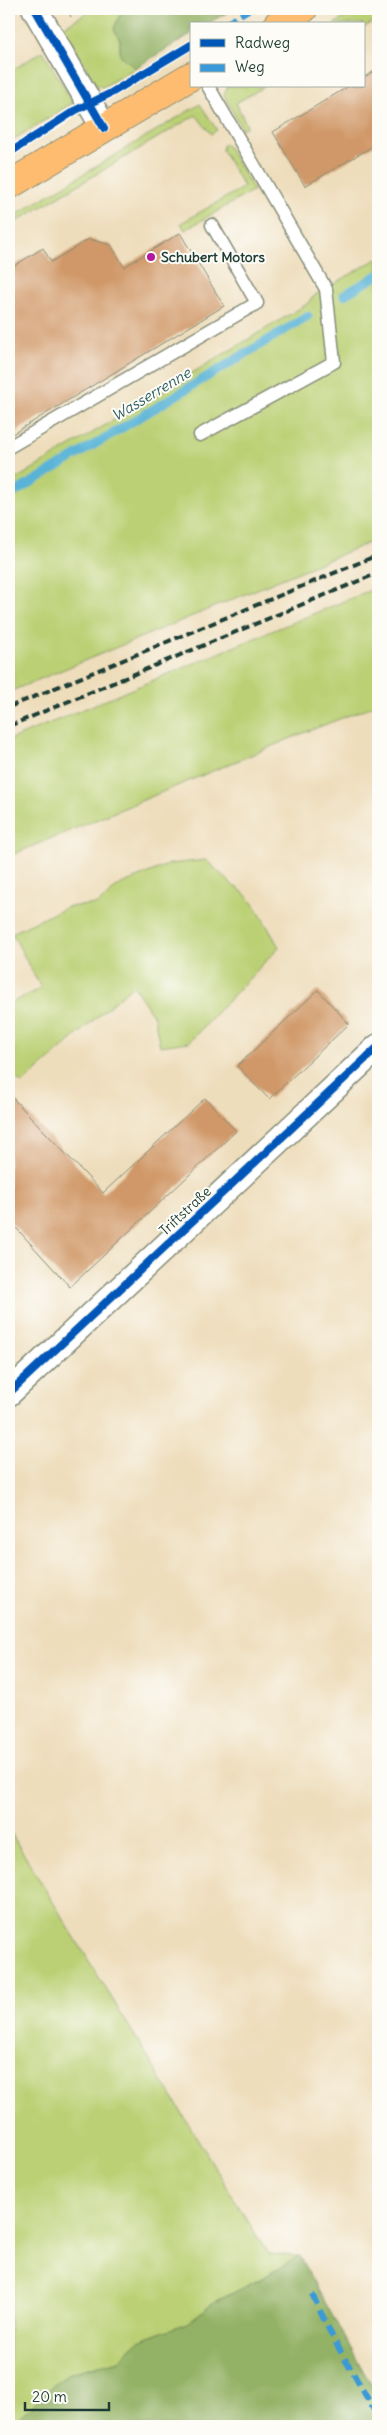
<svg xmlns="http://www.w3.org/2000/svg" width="387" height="2435" viewBox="0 0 387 2435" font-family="Delius,sans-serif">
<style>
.green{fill:#bbd074;stroke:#6d8654}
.forest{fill:#94b266;stroke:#5a784d}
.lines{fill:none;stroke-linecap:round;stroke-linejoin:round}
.stream{stroke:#59b3d7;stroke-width:9}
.building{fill:#d09867}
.service-casing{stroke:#868d78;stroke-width:15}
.minor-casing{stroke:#868d78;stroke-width:28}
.primary-casing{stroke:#868d78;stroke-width:30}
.path{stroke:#868d78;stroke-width:3;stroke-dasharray:1 4;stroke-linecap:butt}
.service{stroke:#fff;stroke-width:12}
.minor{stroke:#fff;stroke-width:25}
.primary{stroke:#febc70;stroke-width:28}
.rail{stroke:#1f3d34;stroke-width:4;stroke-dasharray:8 4;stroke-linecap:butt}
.quiet{stroke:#3a99d8;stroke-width:6;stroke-dasharray:12 6;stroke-linecap:butt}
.cycleway-casing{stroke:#fdfcf7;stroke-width:11}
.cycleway{stroke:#0057b8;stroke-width:8}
.poi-dot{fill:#b5179e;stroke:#fdfcf7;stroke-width:2}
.labels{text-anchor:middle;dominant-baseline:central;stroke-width:4;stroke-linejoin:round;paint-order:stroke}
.poi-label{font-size:14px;font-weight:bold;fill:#1f3d34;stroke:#fdfcf7;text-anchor:start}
.street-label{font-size:14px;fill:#1f3d34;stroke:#fdfcf7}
.water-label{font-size:15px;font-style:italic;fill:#306065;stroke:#fdfcf7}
</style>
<rect width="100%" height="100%" fill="#fdfcf7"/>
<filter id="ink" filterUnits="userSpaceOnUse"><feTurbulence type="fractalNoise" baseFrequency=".02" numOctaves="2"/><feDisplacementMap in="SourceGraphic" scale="10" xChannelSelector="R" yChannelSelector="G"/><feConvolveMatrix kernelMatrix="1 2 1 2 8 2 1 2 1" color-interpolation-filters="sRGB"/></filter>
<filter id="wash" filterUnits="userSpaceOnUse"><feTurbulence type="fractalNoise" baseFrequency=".0096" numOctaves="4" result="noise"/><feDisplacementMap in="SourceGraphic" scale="20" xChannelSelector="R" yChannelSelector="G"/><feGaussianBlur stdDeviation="1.12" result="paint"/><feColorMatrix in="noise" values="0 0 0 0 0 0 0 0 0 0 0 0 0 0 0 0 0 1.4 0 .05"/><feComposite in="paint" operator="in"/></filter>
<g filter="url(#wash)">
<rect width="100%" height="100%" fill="#edb"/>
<path class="green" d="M93 9H128L120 15 114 29 120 40V55L135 68 103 87 97 86 63 27Z
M359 9H378V19L363 28V24H334Z
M43 51 73 103 9 142V72Z
M228 86H265L236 103 247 126 242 129 224 95Z
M200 104 217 130 211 134 196 115 9 226V219Z
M226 144 254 190 185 230 181 223 244 187 222 150 223 145Z
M378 258V539L9 692V483L307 304 315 295Z
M378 587V704L306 732 9 856V740Z
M206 860 235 887C251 893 270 932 279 947L189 1042 160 1046 154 1017 133 985 22 1084 9 1071V1004L41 988 12 933 67 907 98 904 119 885 170 864Z
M9 1830 268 2254 299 2256 261 2279 215 2302 187 2323 139 2341 119 2360 67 2374 16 2422 9 2425Z"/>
<path class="forest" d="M128 9H233L207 24H191V34L135 68 120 55V40L114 29 120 15Z
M299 2256 378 2397V2426H9L67 2374 119 2360 139 2341 187 2323 215 2302 261 2279Z"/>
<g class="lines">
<path class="stream" d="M344 295 378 275
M9 496 308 316"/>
</g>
<g id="blocks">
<path class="building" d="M378 69V143L305 186 273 132 349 86H363V78Z
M180 233 224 306 9 436V269L43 248 51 262 89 239 111 245 124 267Z
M318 990 349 1024 269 1099 237 1066Z
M9 1094 103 1193 205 1098 236 1131 70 1287 9 1220Z"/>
</g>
</g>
<g filter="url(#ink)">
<use href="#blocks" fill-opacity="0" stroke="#868d78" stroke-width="1"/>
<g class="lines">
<g class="service-casing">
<path id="service" d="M200 435 334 362 326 289 208 86
M9 447 257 303 212 225"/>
</g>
<g class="minor-casing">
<path id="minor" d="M35 9 104 128
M9 1393 378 1047"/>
</g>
<g class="primary-casing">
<path id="primary" d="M278 24 303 9
M9 185 191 76"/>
</g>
<path class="path" d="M70 16 83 9"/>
<use href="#service" class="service"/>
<use href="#minor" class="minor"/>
<use href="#primary" class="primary"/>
<path class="rail" d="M9 707 378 555
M9 726 378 573"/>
<path class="quiet" d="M225 24 250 9
M312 2294 332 2336 378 2417"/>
<g class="cycleway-casing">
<path id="cycleway" d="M35 9 104 128
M9 153 76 110 111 93 191 45
M9 1393 378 1047"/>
</g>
<use href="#cycleway" class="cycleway"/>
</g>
</g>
<circle class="poi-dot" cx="151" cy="257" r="5"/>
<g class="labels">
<g class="poi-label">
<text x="161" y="257">Schubert Motors</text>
</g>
<g class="street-label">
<text transform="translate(185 1211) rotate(-43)">Triftstraße</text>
</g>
<g class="water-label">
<text transform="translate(151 394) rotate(-31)">Wasserrenne</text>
</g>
</g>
<rect width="387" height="2435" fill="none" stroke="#fdfcf7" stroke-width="30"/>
<rect x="190" y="22" width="175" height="65" fill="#fdfcf7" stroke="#a4b0a9"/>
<rect x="200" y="39" width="25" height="8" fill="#0057b8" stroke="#a4b0a9"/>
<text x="235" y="48" font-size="15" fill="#1f3d34">Radweg</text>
<rect x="200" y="64" width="25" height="8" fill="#3a99d8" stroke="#a4b0a9"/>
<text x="235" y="72" font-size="15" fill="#1f3d34">Weg</text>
<path d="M25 2402v8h84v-8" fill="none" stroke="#1f3d34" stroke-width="2.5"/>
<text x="32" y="2402" font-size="15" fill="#1f3d34" stroke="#fdfcf7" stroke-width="4" paint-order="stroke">20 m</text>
</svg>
